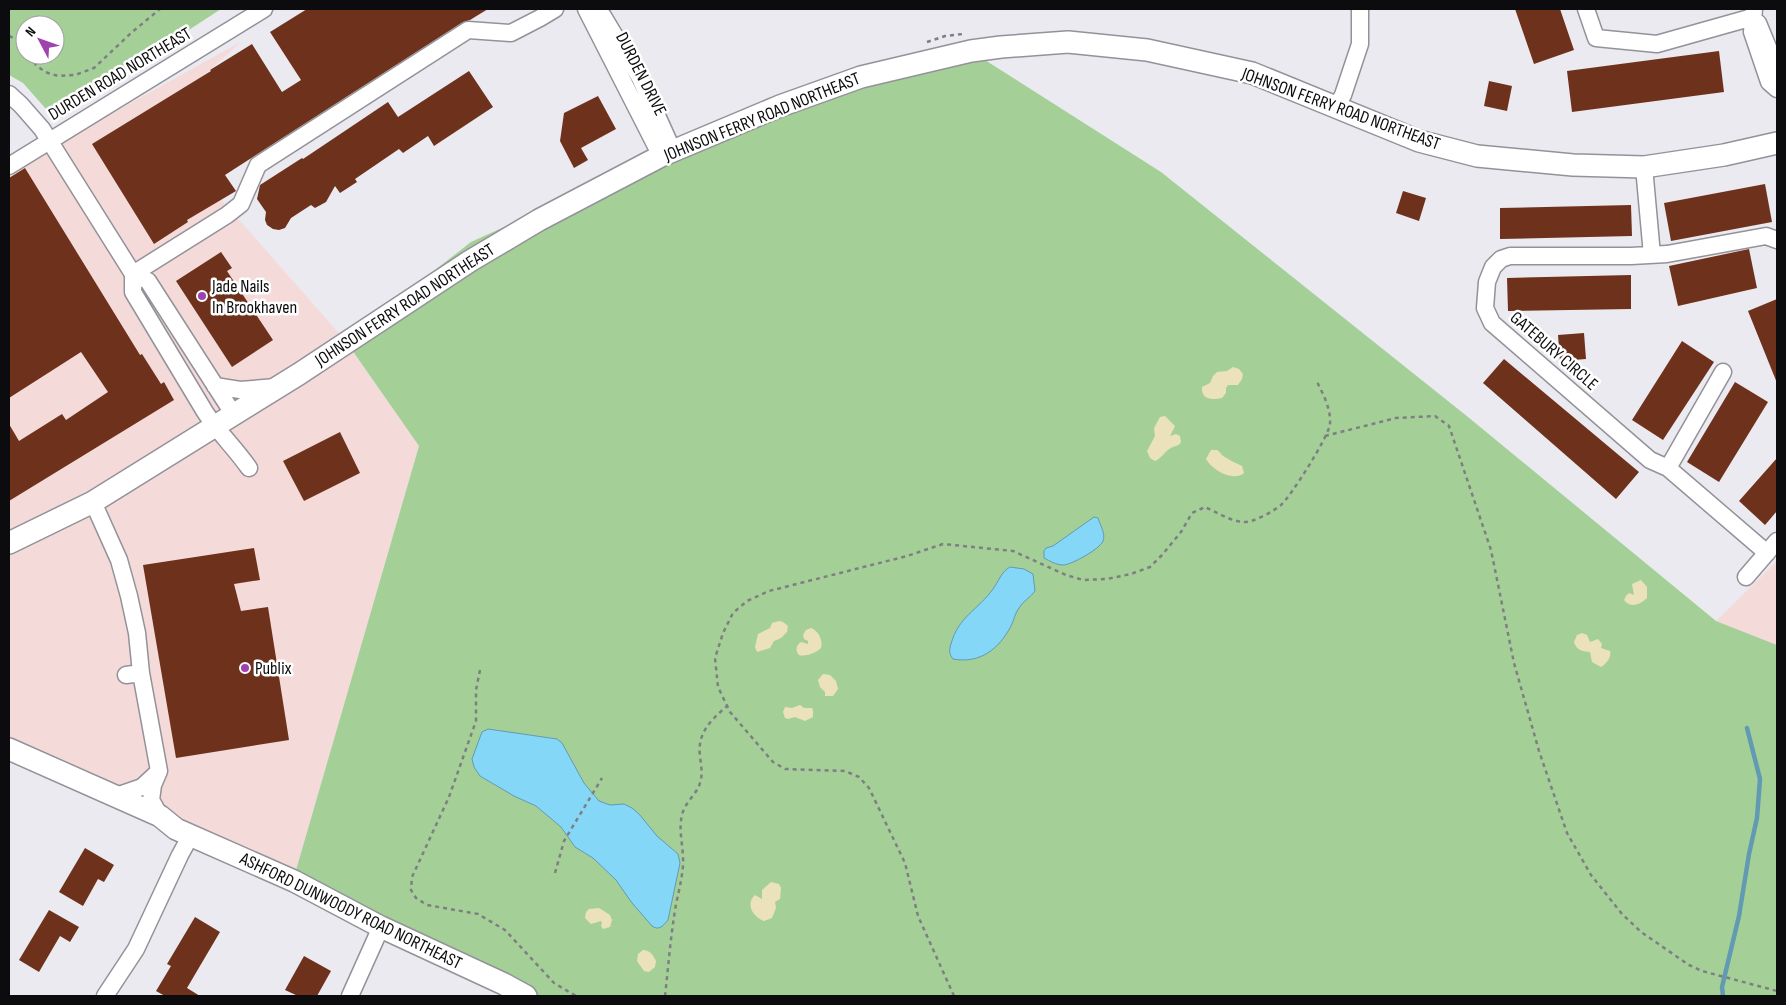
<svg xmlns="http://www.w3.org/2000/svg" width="1786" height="1005" viewBox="0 0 1786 1005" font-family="'Sofia Sans Condensed',sans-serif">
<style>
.commercial{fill:#f5dada}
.green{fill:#a4d098;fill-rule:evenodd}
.sand{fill:#ebe2bc}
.water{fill:#85d7f8;stroke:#619ab2}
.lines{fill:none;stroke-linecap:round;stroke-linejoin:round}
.stream{stroke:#619ab2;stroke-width:4.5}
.building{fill:#6e321c}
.minor-casing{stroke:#939299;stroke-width:19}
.major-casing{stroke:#939299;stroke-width:24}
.path{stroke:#7f7f83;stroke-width:2.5;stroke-dasharray:4 4;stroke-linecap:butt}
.minor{stroke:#fff;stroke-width:16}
.major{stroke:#fff;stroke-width:21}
.poi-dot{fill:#9e42ad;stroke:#fff;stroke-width:2}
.labels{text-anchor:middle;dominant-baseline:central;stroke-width:5;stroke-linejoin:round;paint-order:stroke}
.street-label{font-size:18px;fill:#0c0c0e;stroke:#fff}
.poi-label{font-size:18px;fill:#0c0c0e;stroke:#fff;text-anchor:start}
</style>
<rect width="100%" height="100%" fill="#ebeaf1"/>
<path class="commercial" d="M242 41 153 122 345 340 419 446 294 877 9 744V171Z
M1777 561V645L1716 621Z"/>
<path class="green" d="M9 9H221L54 118 23 83 9 75ZM25 25H55V55H25Z
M963 46 1161 172 1468 417 1716 621 1777 645V996H521L294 877 419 446 345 340 471 242 653 159Z"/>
<path class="sand" d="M1233 367 1239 369 1243 374 1242 379 1238 385H1228L1226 388V393L1222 398C1212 400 1201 400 1202 387L1210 383 1213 376 1217 372 1227 371Z
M1165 416 1175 426 1170 436 1176 434 1180 436 1181 442C1178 447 1176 445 1171 448 1164 452 1162 458 1155 461L1150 458 1147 451 1155 436 1154 428 1160 417Z
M1211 450H1217C1220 452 1221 454 1223 456 1229 460 1236 463 1242 466L1244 473C1233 482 1212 470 1206 459Z
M1641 580 1647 587V598C1641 604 1631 609 1624 600L1626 596 1629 593 1634 595 1632 584Z
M779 621 783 622 788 626 787 632 781 638 774 641 770 648 757 652 755 647 758 634 770 628 772 623Z
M811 628C819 631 823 641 821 648 816 653 805 657 799 655 795 651 796 645 801 642L808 644V641L804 639 803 635 806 630Z
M1582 633 1587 635 1590 642 1598 639 1602 644 1601 648 1610 651C1612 657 1606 664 1601 667L1592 662 1590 652C1582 651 1577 651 1574 642L1577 635Z
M823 674 830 675 836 681 838 689 833 696H825V692L820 687 818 680Z
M800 705 804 708H812L813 711V717L805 721 795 717 788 719 785 718 783 712 785 707 792 708Z
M771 882 779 884 781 888 780 899 775 902 776 908 772 918 764 921C753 917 745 904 755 895L762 899V890Z
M599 908 610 915 612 920 610 927 603 929 601 926 602 923 601 921 591 924 585 918 586 912 589 909Z
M643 950C650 950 653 955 656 961L655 967 649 972 644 971 637 961 638 954Z"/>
<path class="water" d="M1094 517 1098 518C1100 525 1106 534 1103 541 1100 549 1071 565 1063 565 1056 565 1050 561 1044 558V551L1046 548 1053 546Z
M1010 567 1024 569 1033 574 1035 591C1031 597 1023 601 1019 608 1015 613 1014 620 1011 626 999 649 980 664 953 659 949 654 949 650 951 644 958 617 978 610 993 589 999 581 1001 572 1010 567Z
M488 729 557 739 562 743 584 783 599 801 610 805 624 804 632 808 639 814 657 836 678 854 680 863 668 920C663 926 659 931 652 926L632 903 616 880 593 858 575 847 561 827 536 806 514 796 480 776 474 767 472 759 482 732Z"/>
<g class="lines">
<path class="stream" d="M1723 996 1722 987 1739 916 1749 854 1757 818 1760 779 1747 728"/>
</g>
<path class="building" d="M307 9H488L470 20 463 22 225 175 236 191 187 220 188 222 154 244 92 144 211 71 210 70 252 44 282 92 301 80 270 32Z
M1515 9H1560L1574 50 1534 64Z
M1719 51 1724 92 1572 112 1567 71Z
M469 71 493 107 434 146 428 136 403 153 399 149 355 179 357 182 340 193 335 186 326 202 315 208 311 205 291 218 285 228 279 230 273 229 267 225 265 220 266 212 257 199 260 185 302 158 303 159 388 102 398 117Z
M1489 81 1512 86 1507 111 1484 106Z
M598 96 616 129 581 148 588 160 574 168 560 141 564 113Z
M25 168 140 355 142 354 161 384 164 382 174 400 9 501V424L19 441 62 414 66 420 108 392 81 352 9 398V178Z
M1765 184 1772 222 1671 241 1664 203Z
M1403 191 1426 198 1419 221 1396 213Z
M1631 205 1632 236 1500 239V208Z
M1749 249 1757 288 1678 306 1669 266Z
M221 252 232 268 227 271 273 340 232 367 176 281Z
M1631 275V309L1508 311 1507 278Z
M1777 299V383L1748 311Z
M1584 333 1586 359 1560 361 1558 335Z
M1682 341 1714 362 1663 440 1632 420Z
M1504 359 1639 472 1616 499 1483 383Z
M1735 382 1768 402 1719 482 1687 462Z
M340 432 360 473 304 501 283 461Z
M1777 458V511L1765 525 1739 501Z
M254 548 260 580 234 584 241 611 268 607 289 740 176 758 143 565Z
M85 848 114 865 104 882 98 879 83 906 59 892Z
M49 910 79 927 70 942 60 936 39 972 19 960Z
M195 917 220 932 187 988 200 996H165L156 991 171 966 167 964Z
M304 956 331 971 317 996H298L285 990Z"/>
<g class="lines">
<g class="minor-casing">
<path id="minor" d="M586 9 661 156
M595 9 603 16 640 78 673 151
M1586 9 1596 38 1657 44 1753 17
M1754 9 1752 32 1769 82 1777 89
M1758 23 1777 69
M9 94 21 105 42 129 133 274 148 281 234 415
M1336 107 1343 95 1360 44V9
M9 166 264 9
M1644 167 1652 255
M133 274 227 215 241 204 258 165 468 30 511 33 540 18 555 9
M133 274V292L205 412C218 432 235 448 249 468
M215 386 240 390 276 387
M1668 468 1723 372
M93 502 119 560 129 596 137 633 141 673 159 771 153 785 151 800 160 816
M1767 553 1668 468 1650 460 1492 323 1485 308 1487 282 1493 267 1501 259 1510 256H1631L1667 254 1766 236 1777 240
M1746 577 1777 541
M126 675 141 673
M116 796 142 787 157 773
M105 996 136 949 180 855 191 835
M350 996 381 927"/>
</g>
<g class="major-casing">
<path id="major" d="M9 543 93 502 299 374 470 261 539 220 661 156 780 106 861 77 971 51 1001 47 1068 42 1147 50 1252 73 1419 141 1477 156 1573 165 1644 167 1724 155 1777 143
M9 749 160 816 176 829 294 881 381 927 504 984 526 996"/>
</g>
<path class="path" d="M9 36 21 41 25 48
M927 42 945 36 963 34
M30 55 36 65 45 72 58 76 75 75 94 68 131 33 160 9
M1325 436 1396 418 1435 416 1449 426 1491 550 1514 663 1539 751 1567 833 1591 875 1622 914 1641 932 1689 965 1702 971 1777 991
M480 670 476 690V721L449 797 412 877 411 890 416 898 427 905 478 914 505 930 554 983 576 996
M555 873 564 841 602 778
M665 996C668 970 670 943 674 917 676 900 682 882 683 865 684 848 678 831 682 815 685 802 697 794 700 783 703 774 701 765 700 756 697 733 711 720 727 706
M954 996 918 916 905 863 869 788 859 777 845 771 785 769 773 762 730 712 718 687 715 658 723 633 733 613 747 601 769 591 907 556 943 544 1013 551 1066 575 1083 580 1107 579 1131 574 1150 567 1162 555 1181 532 1192 513 1205 507C1216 512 1230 521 1243 522 1253 523 1274 511 1281 505 1291 496 1329 436 1330 424 1331 408 1323 394 1316 380"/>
<use href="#minor" class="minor"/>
<use href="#major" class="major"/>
</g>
<g class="poi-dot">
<circle cx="202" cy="296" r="5"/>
<circle cx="245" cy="668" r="5"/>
</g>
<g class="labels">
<g class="street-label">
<text transform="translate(120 74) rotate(-31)">DURDEN ROAD NORTHEAST</text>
<text transform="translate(641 74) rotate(63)">DURDEN DRIVE</text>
<text transform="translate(1341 109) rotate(20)">JOHNSON FERRY ROAD NORTHEAST</text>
<text transform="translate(762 117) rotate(-22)">JOHNSON FERRY ROAD NORTHEAST</text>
<text transform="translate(405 305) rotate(-33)">JOHNSON FERRY ROAD NORTHEAST</text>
<text transform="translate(1554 351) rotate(41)">GATEBURY CIRCLE</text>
<text transform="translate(351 911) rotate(26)">ASHFORD DUNWOODY ROAD NORTHEAST</text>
</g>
<g class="poi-label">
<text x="212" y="286">Jade Nails<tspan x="212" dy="21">In Brookhaven</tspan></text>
<text x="255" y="668">Publix</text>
</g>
</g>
<rect width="1786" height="1005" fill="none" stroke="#0c0c0e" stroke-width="20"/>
<g transform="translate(40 40) rotate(311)"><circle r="24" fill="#ffffff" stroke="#9e9e9f"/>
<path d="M0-4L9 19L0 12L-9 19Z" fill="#9e42ad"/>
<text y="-8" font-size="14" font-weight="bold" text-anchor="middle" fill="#0c0c0e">N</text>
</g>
</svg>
